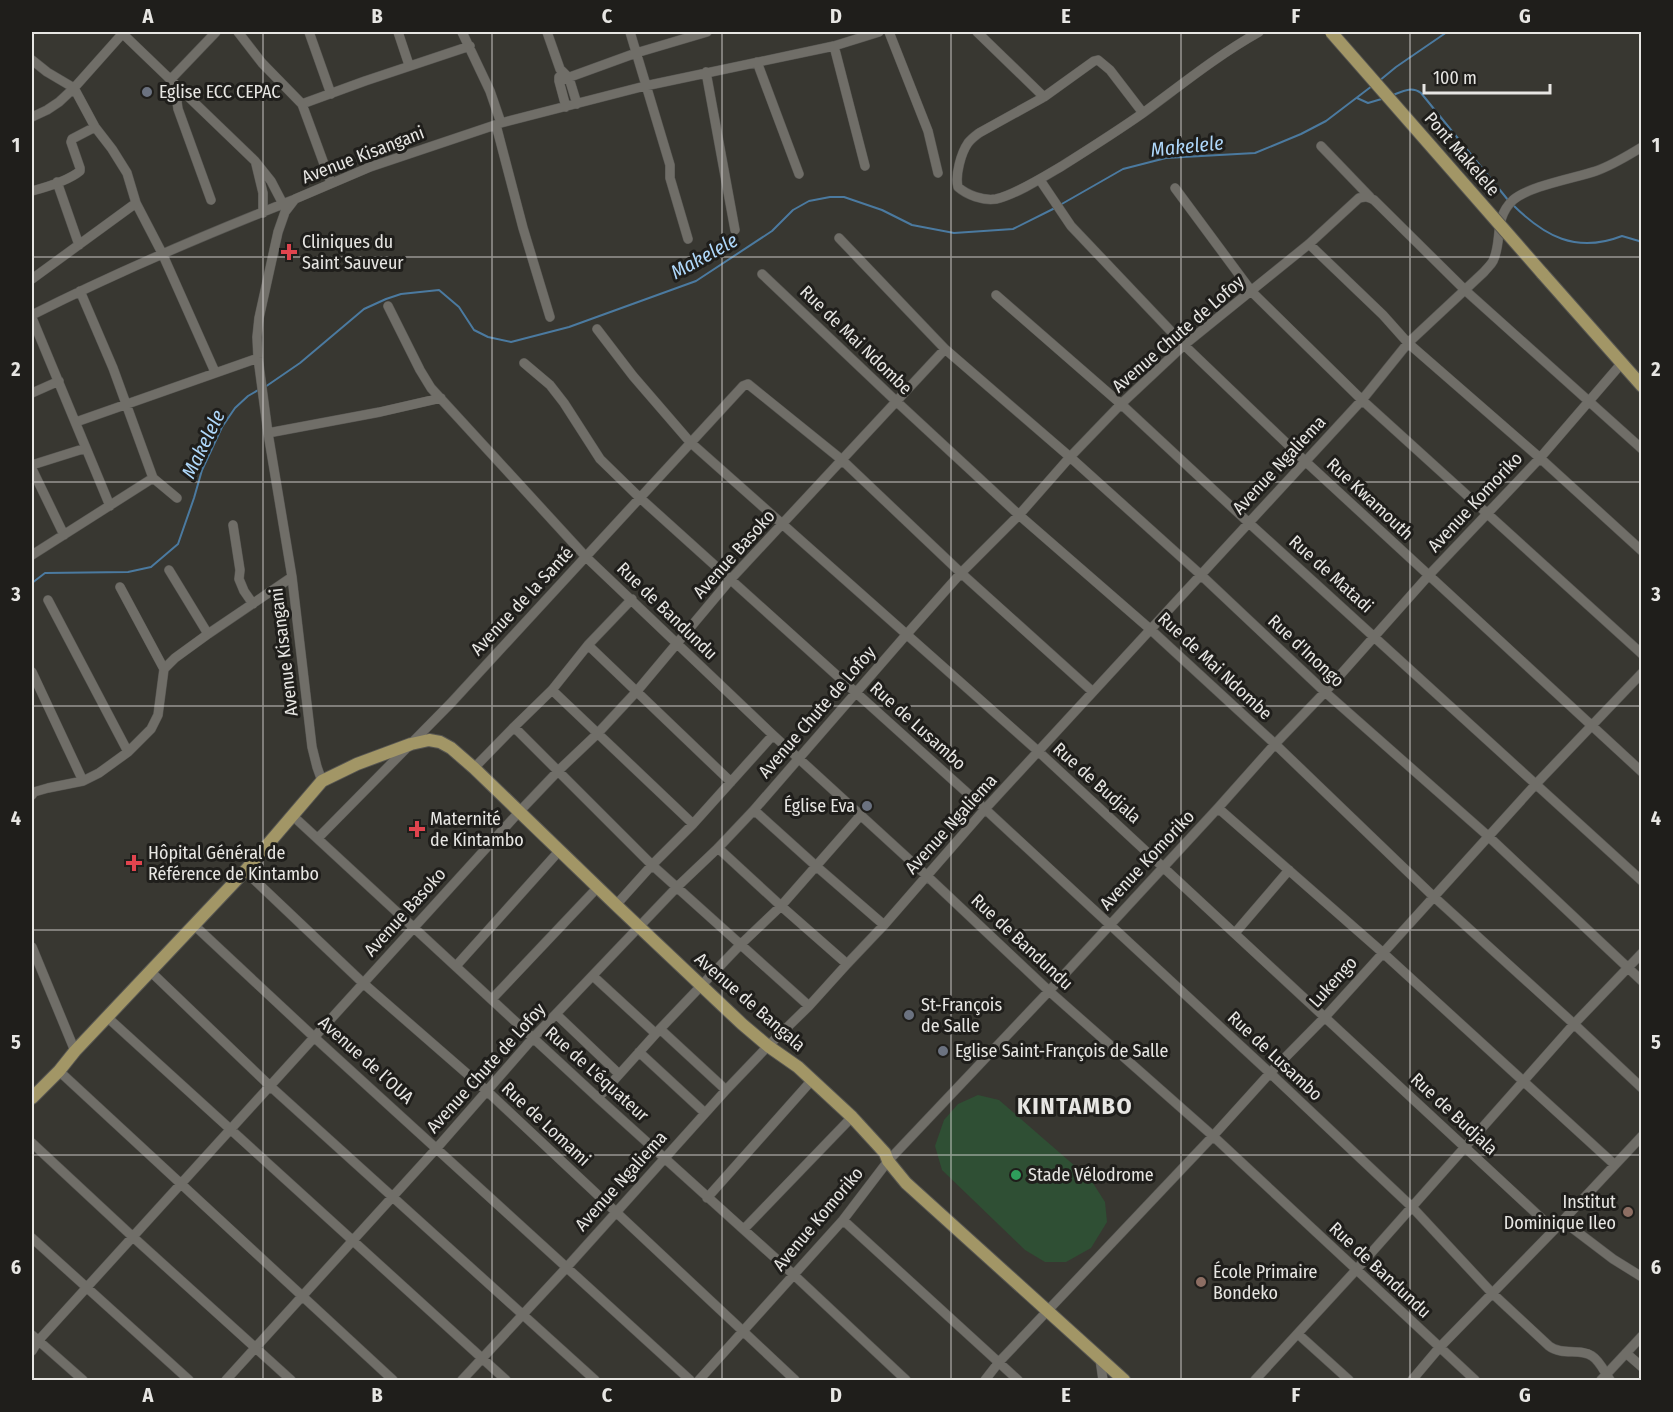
<svg xmlns="http://www.w3.org/2000/svg" width="1673" height="1412" viewBox="0 0 1673 1412" font-family="'Fira Sans Condensed',sans-serif">
<style>
.green{fill:#2f4f34}
.lines{fill:none;stroke-linecap:round;stroke-linejoin:round}
.stream{stroke:#4b7aa0;stroke-width:2}
.minor-casing{stroke:#575652;stroke-width:10}
.major-casing{stroke:#575652;stroke-width:14}
.minor{stroke:#706e68;stroke-width:9}
.major{stroke:#a29666;stroke-width:12}
.major-bridge-casing{stroke:#575652;stroke-width:14;stroke-linecap:butt}
.major-bridge{stroke:#a29666;stroke-width:12}
.grid{fill:none;stroke:#e7e6e3;stroke-width:1.5;stroke-opacity:0.55}
.worship-dot{fill:#6b7280;stroke:#1f1e1b;stroke-width:2}
.health-dot{fill:#e0444e;stroke:#1f1e1b;stroke-width:2}
.leisure-dot{fill:#2e9e5b;stroke:#1f1e1b;stroke-width:2}
.education-dot{fill:#8d6e63;stroke:#1f1e1b;stroke-width:2}
.labels{text-anchor:middle;dominant-baseline:central;stroke-width:6;stroke-linejoin:round;paint-order:stroke}
.poi-label{font-size:18px;fill:#e7e6e3;stroke:#1f1e1b;text-anchor:start}
.street-label{font-size:18px;fill:#e7e6e3;stroke:#1f1e1b}
.water-label{font-size:20px;font-style:italic;fill:#aed7fa;stroke:#1f1e1b}
.district-label{font-size:24px;font-weight:bold;letter-spacing:1.5px;fill:#e7e6e3;stroke:#1f1e1b}
.neatline{fill:none;stroke:#e7e6e3;stroke-width:2}
.grid-label{font-size:20px;text-anchor:middle;font-weight:bold;fill:#e7e6e3}
</style>
<rect width="100%" height="100%" fill="#383731"/>
<path class="green" d="M978 1095 999 1100 1091 1180 1105 1202 1107 1222 1091 1248 1066 1262H1045L1025 1250 942 1170 935 1146 944 1120 958 1104Z"/>
<g class="lines">
<path class="stream" d="M1379 81 1396 67 1447 32
M1393 95C1403 91 1412 86 1421 93L1508 200
M1357 98 1368 103 1385 98
M1512 204C1544 236 1576 254 1622 236L1639 241 1642 245
M1060 205 1123 169 1166 158 1255 153 1301 134 1326 121 1372 86
M1642 272 1640 276 1642 290
M265 387 300 363 364 309 386 299 401 294 439 290 459 307 474 330 488 337 511 342 569 327 696 281 772 231 793 210 809 201 830 197H844L882 210 912 225 954 233 1013 229 1055 208
M32 583 45 573 128 572 151 567 178 544 194 498 202 470 222 427 235 408 248 396 260 389"/>
<g class="minor-casing">
<path id="minor" d="M121 32 255 161 271 181 283 204
M238 32 262 63 302 104 331 183
M309 32 331 94
M398 32 409 65
M462 32 490 91 501 123
M547 32 560 69 569 78 577 104
M630 32 670 165V178L688 239
M889 32 928 131 938 173
M977 32 1044 97
M834 46 865 166
M32 60 47 72 74 88 95 127 112 149 127 173 136 203 162 253 215 372
M757 62 799 174
M706 72 735 230
M559 77V81L566 107
M171 79 216 32
M559 81 636 53 707 32
M180 89 177 102 178 109 211 200
M302 104 365 81 470 46
M1143 113 1110 70 1098 60 1094 61 1044 97 979 133C975 136 971 139 968 143 961 153 955 175 958 187 967 195 983 201 996 199 1015 195 1045 176 1062 166 1089 149 1116 132 1143 113 1181 85 1218 55 1259 32
M32 117 47 110 59 102 74 88 123 33
M496 125 523 228 550 317
M1321 146 1370 197
M256 164 263 193V213
M1040 180 1071 226 1184 345 1305 461 1642 772
M57 182 79 245
M1175 188 1252 292 1362 400 1642 654
M32 191C47 187 68 181 80 171V168L71 142 72 139 95 127
M839 238 945 349 1070 457 1201 575 1325 692 1488 836 1642 981
M1309 244 1383 315 1408 343 1540 458 1642 551
M762 274 897 402 1019 515 1150 629 1275 744 1433 896 1574 1024 1642 1088
M32 279 136 203
M80 291 113 368 153 478 177 498
M996 295 1121 404 1249 523 1642 881
M388 306 420 370 431 388 586 557 773 735 926 875 1049 991 1213 1136 1475 1380
M32 315C117 272 204 235 293 200
M32 318 110 506
M597 329 633 376 690 442 1039 752 1554 1230
M524 363 550 385 564 403 600 459 639 497 985 809 1270 1073 1412 1207 1492 1293 1549 1346C1562 1356 1580 1348 1592 1356 1600 1361 1605 1373 1610 1380
M32 393 59 381
M76 422 258 358
M268 433 380 412 441 398
M32 465 86 448
M32 469 64 535
M233 525 240 570 239 579 244 591 253 604
M32 555 153 478
M169 570 208 634
M120 587 164 669
M48 600 128 752
M588 645 731 782
M32 672 83 781
M552 690 693 824
M514 727 652 865 809 1006
M474 768 514 727 552 690 588 645 632 599
M322 781 317 767 312 747 292 577 268 433 258 358 257 337 259 318 278 232 285 212 295 199 370 167 501 123 645 86 834 46 879 32
M32 795 34 792 48 788 83 781 99 773 128 752 151 729 158 715 164 669 175 658 208 634 292 577
M1218 808 1382 952 1615 1165
M754 810 816 866 884 925
M293 816 598 1098 794 1275 906 1380
M318 838 451 703 743 386 748 384 842 460 961 573 1093 692
M718 848 781 906 847 964
M245 871 363 983 488 1092 795 1380
M616 905 652 865 693 824 773 735
M194 925 315 1038 690 1380
M1235 933 1289 870
M32 947 75 1051
M456 966 560 850
M150 971 270 1086 595 1380
M593 976 655 1033
M492 999 598 887
M556 1014 619 1074
M107 1017 506 1380
M660 1029 726 1090
M639 1052 705 1113
M59 1071 393 1380
M598 1098 660 1029 740 945 781 906 860 816
M32 1143 133 1237 291 1380
M707 1198 812 1080
M843 1220 1018 1380
M1563 1221 1613 1259 1642 1277
M744 1229 852 1117
M32 1238 189 1380
M1298 1334 1349 1380
M32 1335 83 1380
M32 1351 38 1341 519 812 558 771 598 733 637 691 730 580 945 349
M1626 1353 1642 1367
M1100 1359 1103 1380
M226 1380 436 1149 533 1038 677 887 718 848 754 810 906 635 961 573 1019 515 1070 457 1121 404 1184 345 1309 244 1359 198C1365 197 1368 196 1374 200L1466 291 1642 449
M462 1380 567 1267 726 1090 768 1046 809 1006 847 964 884 925 985 809 1362 400 1408 343 1484 272C1487 268 1491 265 1493 261 1503 240 1493 219 1513 200 1529 186 1575 178 1596 171 1613 165 1627 156 1642 147
M699 1380 843 1220 888 1161 1049 991 1218 808 1275 744 1325 692 1429 575 1540 458 1621 364
M985 1380 999 1362 1213 1136 1270 1073 1325 1017 1535 785 1642 673
M1255 1380 1356 1270 1574 1024 1642 953
M1412 1380 1439 1348 1554 1230 1642 1136
M1601 1380 1642 1336"/>
</g>
<g class="major-casing">
<path id="major" d="M1542 273 1642 386
M32 1098 59 1071 75 1051 245 871 322 781 357 764 411 744 429 740 440 742 451 748 474 768 616 905 742 1024 768 1046 798 1067 852 1117 885 1153 888 1161 906 1183 1124 1380"/>
</g>
<use href="#minor" class="minor"/>
<use href="#major" class="major"/>
<g class="major-bridge-casing">
<path id="major-bridge" d="M1331 32 1542 273"/>
</g>
<use href="#major-bridge" class="major-bridge"/>
</g>
<path class="grid" d="M263 32V1380M492 32V1380M722 32V1380M951 32V1380M1181 32V1380M1410 32V1380M32 257H1642M32 482H1642M32 706H1642M32 930H1642M32 1155H1642"/>
<g class="worship-dot">
<circle cx="147" cy="92" r="6"/>
<circle cx="867" cy="806" r="6"/>
<circle cx="909" cy="1015" r="6"/>
<circle cx="943" cy="1051" r="6"/>
</g>
<g class="health-dot">
<path d="M286 243h6v6h6v6h-6v6h-6v-6h-6v-6h6z"/>
<path d="M414 820h6v6h6v6h-6v6h-6v-6h-6v-6h6z"/>
<path d="M131 854h6v6h6v6h-6v6h-6v-6h-6v-6h6z"/>
</g>
<circle class="leisure-dot" cx="1016" cy="1175" r="6"/>
<g class="education-dot">
<circle cx="1628" cy="1212" r="6"/>
<circle cx="1201" cy="1282" r="6"/>
</g>
<g class="labels">
<g class="poi-label">
<text x="159" y="92">Eglise ECC CEPAC</text>
<text x="302" y="242">Cliniques du<tspan x="302" dy="21">Saint Sauveur</tspan></text>
<text x="855" y="806" text-anchor="end">Église Eva</text>
<text x="430" y="819">Maternité<tspan x="430" dy="21">de Kintambo</tspan></text>
<text x="148" y="853">Hôpital Général de<tspan x="148" dy="21">Référence de Kintambo</tspan></text>
<text x="921" y="1005">St-François<tspan x="921" dy="21">de Salle</tspan></text>
<text x="955" y="1051">Eglise Saint-François de Salle</text>
<text x="1028" y="1175">Stade Vélodrome</text>
<text x="1616" y="1202" text-anchor="end">Institut<tspan x="1616" dy="21">Dominique Ileo</tspan></text>
<text x="1213" y="1272">École Primaire<tspan x="1213" dy="21">Bondeko</tspan></text>
</g>
<g class="street-label">
<text transform="translate(1462 154) rotate(49)">Pont Makelele</text>
<text transform="translate(363 155) rotate(-21)">Avenue Kisangani</text>
<text transform="translate(1178 334) rotate(-41)">Avenue Chute de Lofoy</text>
<text transform="translate(856 340) rotate(44)">Rue de Mai Ndombe</text>
<text transform="translate(1279 465) rotate(-47)">Avenue Ngaliema</text>
<text transform="translate(1370 499) rotate(43)">Rue Kwamouth</text>
<text transform="translate(1475 502) rotate(-47)">Avenue Komoriko</text>
<text transform="translate(734 554) rotate(-48)">Avenue Basoko</text>
<text transform="translate(1331 574) rotate(42)">Rue de Matadi</text>
<text transform="translate(522 601) rotate(-47)">Avenue de la Santé</text>
<text transform="translate(667 611) rotate(44)">Rue de Bandundu</text>
<text transform="translate(1306 651) rotate(43)">Rue d'Inongo</text>
<text transform="translate(284 652) rotate(-97)">Avenue Kisangani</text>
<text transform="translate(1215 666) rotate(43)">Rue de Mai Ndombe</text>
<text transform="translate(817 712) rotate(-49)">Avenue Chute de Lofoy</text>
<text transform="translate(918 726) rotate(42)">Rue de Lusambo</text>
<text transform="translate(1097 783) rotate(42)">Rue de Budjala</text>
<text transform="translate(951 824) rotate(-48)">Avenue Ngaliema</text>
<text transform="translate(1147 860) rotate(-47)">Avenue Komoriko</text>
<text transform="translate(405 912) rotate(-48)">Avenue Basoko</text>
<text transform="translate(1022 942) rotate(43)">Rue de Bandundu</text>
<text transform="translate(1333 982) rotate(-48)">Lukengo</text>
<text transform="translate(750 1002) rotate(41)">Avenue de Bangala</text>
<text transform="translate(1275 1056) rotate(43)">Rue de Lusambo</text>
<text transform="translate(366 1060) rotate(42)">Avenue de l’OUA</text>
<text transform="translate(486 1068) rotate(-48)">Avenue Chute de Lofoy</text>
<text transform="translate(597 1074) rotate(42)">Rue de L'équateur</text>
<text transform="translate(1454 1114) rotate(43)">Rue de Budjala</text>
<text transform="translate(546 1124) rotate(43)">Rue de Lomami</text>
<text transform="translate(621 1181) rotate(-48)">Avenue Ngaliema</text>
<text transform="translate(818 1219) rotate(-50)">Avenue Komoriko</text>
<text transform="translate(1380 1270) rotate(43)">Rue de Bandundu</text>
</g>
<g class="water-label">
<text transform="translate(1187 146) rotate(-6)">Makelele</text>
<text transform="translate(704 256) rotate(-29)">Makelele</text>
<text transform="translate(203 444) rotate(-64)">Makelele</text>
</g>
<g class="district-label">
<text x="1075" y="1106">KINTAMBO</text>
</g>
</g>
<rect width="1673" height="1412" fill="none" stroke="#1f1e1b" stroke-width="66"/>
<path d="M1424 84v9h126v-9" fill="none" stroke="#e7e6e3" stroke-width="3"/>
<text x="1433" y="84" font-size="18" fill="#e7e6e3" stroke="#1f1e1b" stroke-width="4.5" paint-order="stroke">100 m</text>
<rect x="33" y="33" width="1607" height="1346" class="neatline"/>
<g class="grid-label">
<text x="148" y="23">A</text>
<text x="377" y="23">B</text>
<text x="607" y="23">C</text>
<text x="836" y="23">D</text>
<text x="1066" y="23">E</text>
<text x="1296" y="23">F</text>
<text x="1525" y="23">G</text>
<text x="16" y="152">1</text>
<text x="1656" y="152">1</text>
<text x="16" y="376">2</text>
<text x="1656" y="376">2</text>
<text x="16" y="601">3</text>
<text x="1656" y="601">3</text>
<text x="16" y="825">4</text>
<text x="1656" y="825">4</text>
<text x="16" y="1049">5</text>
<text x="1656" y="1049">5</text>
<text x="16" y="1274">6</text>
<text x="1656" y="1274">6</text>
<text x="148" y="1402">A</text>
<text x="377" y="1402">B</text>
<text x="607" y="1402">C</text>
<text x="836" y="1402">D</text>
<text x="1066" y="1402">E</text>
<text x="1296" y="1402">F</text>
<text x="1525" y="1402">G</text>
</g>
</svg>
